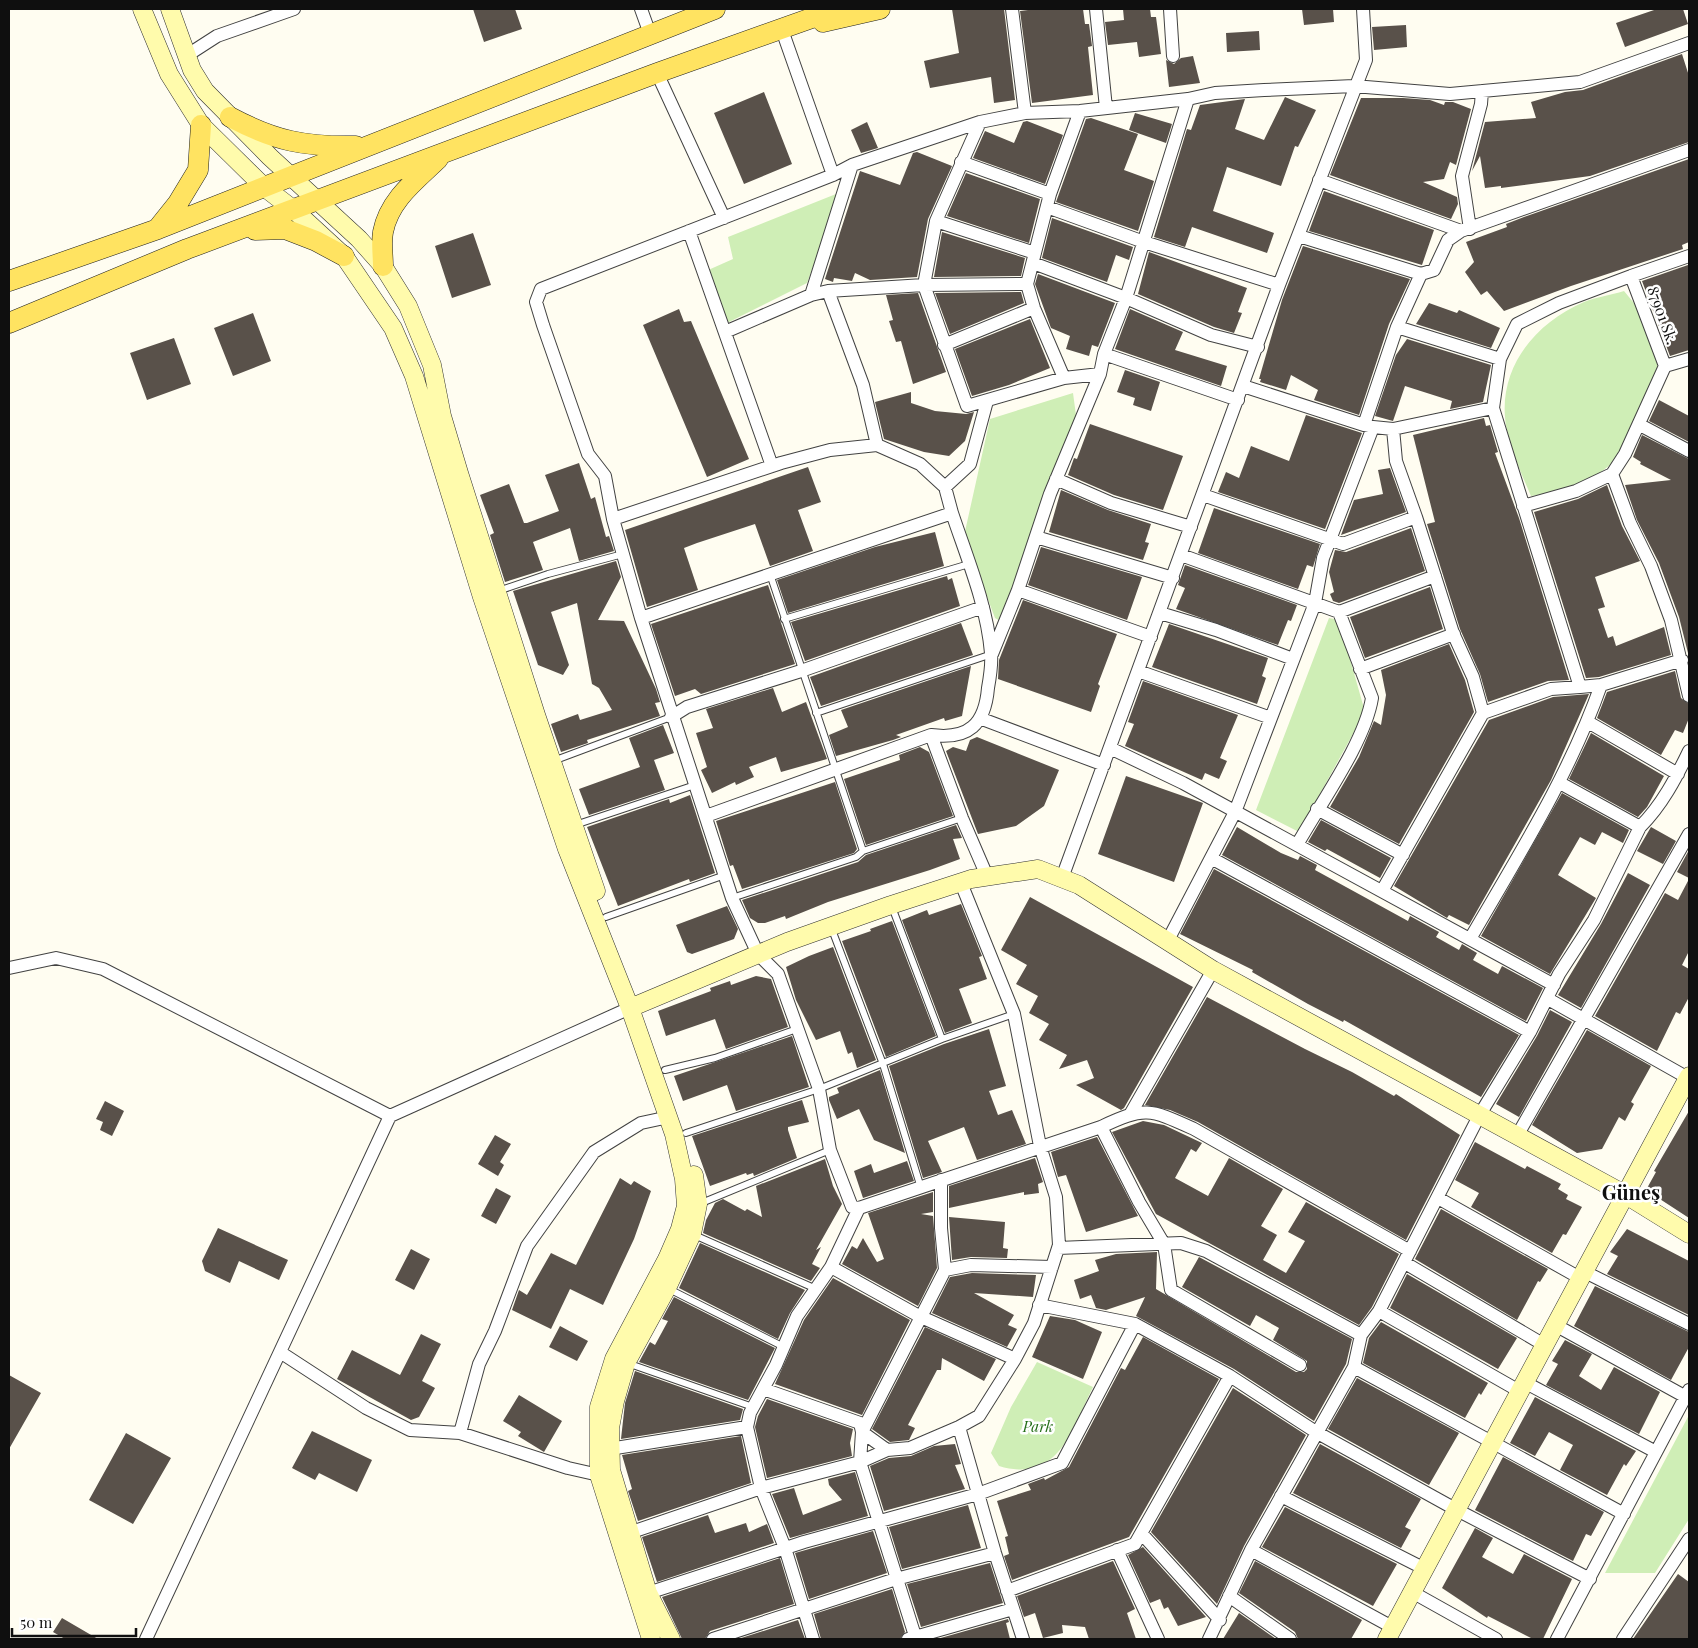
<svg xmlns="http://www.w3.org/2000/svg" width="1698" height="1648" viewBox="0 0 1698 1648" font-family="'Playfair Display',serif">
<style>
.green{fill:#cfeeb6}
.building{fill:#59514a}
.lines{fill:none;stroke-linecap:round;stroke-linejoin:round}
.lane-casing{stroke:#424242;stroke-width:8}
.street-casing{stroke:#424242;stroke-width:14}
.secondary-casing{stroke:#313131;stroke-width:19}
.primary-casing{stroke:#202020;stroke-width:21}
.lane{stroke:#fff;stroke-width:6}
.street{stroke:#fff;stroke-width:12}
.secondary{stroke:#fffbac;stroke-width:18}
.primary{stroke:#ffe361;stroke-width:20}
.labels{text-anchor:middle;dominant-baseline:central;stroke-width:5;stroke-linejoin:round;paint-order:stroke}
.street-label{font-size:15px;fill:#0f0f0f;stroke:#fff}
.park-label{font-size:15px;font-style:italic;fill:#246e18;stroke:#fff}
.district-label{font-size:20px;font-weight:bold;fill:#0f0f0f;stroke:#fff}
</style>
<rect width="100%" height="100%" fill="#fffdf1"/>
<path class="green" d="M841 192 807 283 727 323 706 271 733 259 728 237Z
M1624 291 1643 314 1658 349 1657 377 1615 461 1592 479 1563 491 1531 496C1523 477 1513 456 1508 435 1493 376 1530 325 1584 302 1596 297 1611 295 1624 291Z
M1073 393 1078 430 1004 623 995 618 964 536 990 419Z
M1329 618 1339 620 1365 712 1299 832 1256 810Z
M1037 1362 1093 1387C1072 1429 1059 1484 999 1466L991 1453 1011 1407Z
M1689 1415V1519L1655 1573H1605Z"/>
<path class="building" d="M473 9H515L522 29 484 42Z
M952 9H1004L1015 100 994 103 991 77 930 88 924 61 959 53Z
M1036 9H1083L1085 24H1089L1092 46 1088 47 1093 95 1032 103 1020 11Z
M1123 9H1150L1151 17H1156L1161 54 1139 57 1137 42 1108 45 1105 22 1124 20Z
M1302 9H1333L1334 22 1304 25Z
M1657 9H1683L1688 24 1625 47 1616 23Z
M1406 25 1407 47 1374 50 1372 27Z
M1259 31 1260 50 1227 52 1226 33Z
M1682 54 1689 76V142L1590 176 1501 188V186L1485 188 1480 156 1472 171 1485 122 1536 118 1531 102 1565 92 1583 90Z
M1193 56 1200 83 1169 87 1166 60 1174 64 1181 58Z
M764 92 792 164 744 184 714 113Z
M1285 97 1316 110 1298 147 1295 146 1281 186 1227 167 1213 211 1274 233 1267 253 1192 227 1185 247 1154 237 1187 129 1191 130 1200 105 1245 99 1235 129 1264 140Z
M1361 98H1403L1430 100 1444 105 1445 102H1453L1471 109 1456 165 1450 162 1444 179 1423 182 1457 197 1458 204 1451 219 1330 175Z
M1135 113 1172 124 1166 143 1129 130Z
M1091 118 1138 134 1124 170 1154 181 1138 231 1056 202 1086 119Z
M1027 121 1063 135 1045 184 973 158 985 131 1014 143 1023 122Z
M867 122 878 148 861 153 851 130Z
M917 152 952 166 928 219 917 277 870 280 855 273 852 281 834 278 833 282 825 279 860 171 900 185 913 153Z
M1689 159V242L1682 245 1683 249 1571 286 1504 311 1487 291 1481 295 1465 272 1474 262 1466 242 1507 227 1506 224 1524 217Z
M966 173 1040 199 1029 243 947 216Z
M1324 191 1434 230 1422 265 1309 231Z
M1052 218 1133 247 1129 260 1116 255 1107 282 1042 258Z
M942 232 1025 258 1021 276 934 277Z
M473 233 491 285 452 298 435 246Z
M1303 246 1410 279 1389 324 1359 415 1314 400 1318 390 1291 375 1286 390 1260 382 1261 379H1259L1282 300Z
M1149 252 1247 288 1238 312 1242 313 1234 333 1214 327 1138 294Z
M1688 265 1689 350 1670 356 1642 281Z
M1038 274 1115 303 1098 347 1092 345 1089 356 1066 349 1070 336 1051 328 1035 284Z
M1021 292 1024 303 950 334 935 293Z
M918 293 946 372 913 384 901 341 896 342 889 321 893 320 886 295Z
M1429 303 1457 313 1459 310 1500 328 1491 348 1416 324Z
M679 309 684 322 691 321 749 459 707 477 643 325Z
M1130 309 1183 332 1175 350 1227 366 1221 386 1115 349Z
M253 313 271 361 233 376 214 328Z
M1030 319 1050 368 1009 385 972 396 955 349Z
M174 338 191 384 147 400 130 353Z
M1407 339 1491 365 1483 402 1450 409 1452 401 1405 386 1393 421 1375 416 1396 355Z
M1125 370 1160 382 1151 411 1133 405 1135 398 1117 392Z
M911 392V403L935 411 966 414 974 412 965 441 949 456 924 452 884 439 875 402Z
M1659 400 1689 416V442L1649 421Z
M1306 415 1362 433 1325 529 1218 492 1226 472 1239 478 1251 446 1289 461Z
M1484 418 1486 426 1490 425 1498 452 1495 453 1519 518 1569 680 1548 681 1488 702 1480 674 1460 629 1427 524 1435 522 1413 435Z
M1090 424 1183 456 1163 510 1114 495 1068 475 1074 458 1077 459Z
M1642 435 1689 459V657L1679 617 1659 563 1637 520 1625 485 1671 480 1640 464 1641 462 1633 457Z
M579 463 591 499 595 497 606 537 609 536 614 551 579 561 570 528 533 542 543 570 505 582 490 535 494 533 480 495 509 484 524 523H527L559 511 545 475Z
M808 467 821 502 798 510 813 551 770 566 755 524 697 543 684 548 698 590 647 607 625 530Z
M1390 468 1406 512 1341 535 1354 500 1383 494 1378 470Z
M1607 485 1622 526 1640 561 1595 577 1605 607 1598 609 1608 638 1613 636 1616 646 1664 627 1671 655 1599 677 1586 678 1534 512 1578 499Z
M1061 490 1108 510 1151 524 1145 542 1149 543 1143 560 1049 532Z
M1214 508 1320 544 1313 567 1307 565 1298 589 1198 553Z
M1411 528 1425 571 1339 603 1333 601 1330 594 1334 592 1329 572 1335 550 1346 552Z
M935 532 944 566 788 613 777 580 875 547Z
M1041 547 1142 577 1127 620 1028 585Z
M616 561 621 577 598 620 624 621 656 689 660 702 655 703 660 716 587 740 588 743 561 752 551 724 578 714 580 720 612 710 599 688 592 684 577 603 551 612 569 665 563 675 538 665 513 591Z
M1185 565 1297 605 1291 621 1288 620 1278 645 1176 609 1185 588 1178 585Z
M947 576 948 580 952 578 960 606 805 661 791 622Z
M768 585 795 664 701 694 695 689 675 696 651 624Z
M1430 587 1443 629 1365 658 1350 617Z
M1023 600 1117 634 1098 684 1100 686 1091 712 998 679 999 660Z
M961 623 973 655 821 706 810 677Z
M1169 624 1268 658 1262 676 1266 678 1257 704 1152 667Z
M1449 644 1465 680 1474 712 1399 844 1330 807 1359 757 1374 721 1381 725 1386 695 1381 670Z
M971 666 962 716 945 721 944 718 896 735 901 737 893 740 836 756 829 735 848 727 841 710Z
M1675 671 1681 698 1689 704V718L1683 733 1675 730 1661 755 1597 718 1607 692Z
M1143 681 1238 715 1220 758 1227 761 1219 779 1205 773 1202 780 1125 746 1134 724 1128 722Z
M773 688 782 712 806 702 827 759 781 772 776 757 749 767 754 777 736 785 735 782 712 793 701 770 707 767 696 733 713 728 706 709Z
M1589 694 1551 780 1469 925 1449 915 1447 918 1394 886 1489 720 1553 697Z
M663 725 674 753 654 760 665 790 589 815 579 789 640 767 629 738Z
M1591 733 1664 776 1647 807 1638 817 1569 779Z
M977 737 1059 770 1044 806 1016 826 978 834 946 751 953 747 966 751 970 740Z
M920 747 929 752 953 816 866 845 844 779 900 760 899 755Z
M1126 776 1203 803 1174 882 1098 854Z
M835 782 857 849 854 853 742 889 733 865 730 866 716 821Z
M1562 793 1629 830 1623 843 1602 832 1595 845 1580 837 1558 875 1596 898 1550 974 1481 936Z
M690 795 715 873 690 882 689 879 618 906 587 827 669 799 670 803Z
M1321 820 1391 858 1380 878 1327 849 1325 851 1308 842Z
M956 825 962 838 953 839 960 859 930 870 828 902 786 919 785 916 765 923H758L750 918 742 900 858 862 866 855Z
M1237 827 1281 853 1298 860 1300 856 1317 865 1315 870 1408 921 1410 916 1439 932 1436 937 1459 950 1462 944 1477 953 1473 960 1498 974 1502 966 1543 988 1526 1021 1222 855Z
M1651 827 1676 841 1663 864 1637 851Z
M1689 850V878L1677 872Z
M1214 869 1519 1035 1481 1097 1344 1020 1343 1022 1308 1004 1252 972 1253 970 1180 934Z
M1628 873 1650 885 1581 1008 1558 995 1601 924Z
M1689 879V951L1682 965 1689 969V997L1680 1014 1676 1012 1657 1051 1595 1016 1665 893 1678 900Z
M1030 897 1193 987 1124 1108 1121 1110 1076 1085 1094 1078 1087 1060 1059 1069 1067 1055 1039 1040 1049 1024 1029 1013 1038 996 1016 984 1027 965 1001 950Z
M961 904 982 956 979 957 987 979 959 989 972 1023 945 1033 902 920 927 910 929 915Z
M727 906 738 929 734 939 692 954 687 952 676 925Z
M892 921 936 1036 886 1057 842 941 871 931 870 929Z
M833 947 876 1060 857 1068 852 1052 848 1054 840 1031 816 1040 796 1000 786 967 809 956Z
M756 976 771 979 788 1027 726 1049 715 1019 666 1036 658 1011 711 991 710 988 730 981 731 985Z
M1207 997 1305 1049 1352 1072 1394 1096 1396 1094 1460 1135 1406 1240 1198 1122 1170 1110 1145 1105Z
M1550 1010 1572 1022 1519 1117 1496 1104 1537 1036Z
M989 1029 1006 1086 989 1091 998 1115 1012 1110 1026 1144 977 1160 964 1127 928 1141 942 1172 923 1178 889 1066 944 1044Z
M1587 1030 1651 1066 1631 1102 1634 1104 1625 1121 1619 1117 1602 1149 1577 1153 1532 1125Z
M792 1036 809 1087 736 1111 727 1085 683 1101 674 1076Z
M880 1070 905 1153 874 1140 859 1109 837 1119 829 1100V1097L839 1093 837 1088Z
M802 1100 809 1122 788 1127V1130L797 1158 754 1176 753 1173 747 1175 746 1173 710 1186 692 1136Z
M105 1101 124 1111 112 1136 100 1130 103 1122 96 1119Z
M1689 1111V1218L1646 1190 1656 1172 1654 1171Z
M1143 1121 1164 1125 1202 1143 1196 1152 1191 1149 1175 1178 1208 1196 1229 1158 1283 1189 1261 1226 1277 1235 1263 1260 1286 1273 1305 1241 1288 1232 1306 1202 1399 1254 1372 1307 1359 1325 1156 1214 1112 1132Z
M495 1135 511 1144 500 1162 504 1165 498 1176 478 1164Z
M1097 1137 1138 1216 1086 1232 1066 1175 1058 1177 1051 1152Z
M1475 1142 1525 1169 1527 1166 1561 1184 1558 1189 1568 1195 1566 1199 1582 1207 1566 1235 1563 1234 1552 1253 1471 1207 1479 1193 1455 1180Z
M1035 1158 1043 1182 1038 1184 1039 1193 1024 1195V1192L949 1208V1186Z
M825 1159 833 1186 842 1204 816 1250 821 1247 812 1264 820 1268 811 1281 703 1233 706 1220 715 1203 723 1199 745 1211 747 1209 762 1217 756 1186Z
M907 1161 914 1181 863 1198 854 1171 871 1164 874 1173Z
M620 1178 631 1185 634 1181 651 1191 634 1239 603 1305 570 1289 551 1329 512 1310 519 1290 527 1295 551 1253 576 1265Z
M496 1188 511 1196 496 1224 481 1216Z
M933 1192V1212L921 1214 933 1216 937 1268 918 1306 842 1264 852 1246 857 1249 863 1238 877 1262 884 1259 868 1213Z
M1441 1209 1548 1269 1540 1282 1538 1281 1517 1320 1415 1259Z
M949 1217 1005 1222 1003 1248 1008 1249 1007 1258 971 1257 952 1260Z
M218 1228 288 1260 279 1280 239 1261 230 1283 205 1271 202 1261Z
M1627 1229 1689 1261V1315L1607 1274 1618 1256 1610 1252Z
M700 1243 805 1290 790 1313 778 1339 679 1288Z
M411 1249 430 1259 414 1290 395 1280Z
M1157 1252 1156 1289 1296 1372H1304L1307 1369V1361L1273 1340 1279 1328 1256 1315 1250 1326 1182 1287 1199 1257 1352 1339 1346 1364 1314 1421 1234 1369 1136 1316 1145 1297 1106 1310 1096 1308 1091 1295 1080 1299 1074 1280 1099 1271 1095 1260 1116 1254Z
M972 1273 1036 1275 1033 1297 974 1293 1014 1315 1008 1325 1017 1329 1007 1347 932 1313 950 1277Z
M1407 1274 1517 1338 1498 1369 1390 1308Z
M833 1278 910 1320 862 1415 775 1384 804 1320Z
M1595 1286 1689 1332V1347L1671 1380 1574 1326Z
M674 1297 775 1348 748 1400 639 1362 650 1342 655 1345 668 1321 662 1319Z
M1050 1316 1075 1320 1102 1332 1083 1379 1032 1357Z
M1381 1322 1488 1383 1481 1395 1479 1393 1465 1418 1363 1363 1369 1338Z
M560 1326 588 1341 577 1361 549 1347Z
M925 1327 996 1359 984 1381 942 1358 941 1370H937L908 1425 915 1428 909 1440 890 1442 872 1429Z
M421 1334 441 1344 422 1381 435 1388 419 1417 411 1420 337 1379 352 1350 400 1375Z
M1143 1337 1219 1379 1129 1537 1012 1580 1004 1556 1009 1554 1005 1537 1008 1536 997 1501 1031 1490 1028 1484 1044 1478 1045 1480 1069 1467 1121 1368 1125 1370Z
M1565 1340 1592 1354 1579 1376 1601 1390 1614 1367 1660 1392 1639 1434 1546 1385 1558 1364 1552 1361Z
M635 1371 743 1409 740 1420 621 1439 625 1403Z
M9 1375 41 1393 9 1449Z
M1357 1378 1459 1433 1429 1485 1328 1429Z
M1233 1388 1306 1435 1244 1546 1217 1604 1151 1532Z
M519 1395 562 1421 544 1452 518 1436 521 1432 503 1421Z
M1535 1397 1636 1451 1626 1466 1624 1464 1607 1495 1560 1470 1573 1445 1549 1432 1535 1456 1510 1443Z
M767 1399 853 1429 850 1443 852 1456 767 1478 755 1427 758 1416Z
M312 1431 372 1460 357 1492 319 1473 315 1480 292 1468Z
M126 1433 171 1458 133 1524 89 1500Z
M741 1436 751 1483 638 1521 628 1491 632 1489 622 1455Z
M955 1444 961 1464 955 1465 965 1489 884 1511 870 1466 889 1458 911 1456 934 1446Z
M1320 1444 1421 1499 1405 1527 1411 1530 1401 1548 1293 1493Z
M1503 1457 1604 1512 1591 1536 1586 1534 1573 1561 1475 1510Z
M855 1472 868 1516 790 1538 772 1494 794 1488 803 1515 842 1500 829 1485 828 1479Z
M968 1505 981 1548 902 1569 889 1527Z
M1285 1507 1397 1564 1373 1606 1262 1547Z
M708 1515 715 1533 746 1523 749 1532 767 1524 774 1543 657 1582 642 1537Z
M1475 1528 1493 1538 1482 1557 1513 1574 1524 1554 1572 1579 1543 1639H1533L1488 1616 1487 1618 1442 1588Z
M873 1531 887 1573 809 1599 795 1553Z
M1143 1547 1206 1617 1178 1626 1168 1607 1164 1609 1160 1599 1150 1603 1128 1555Z
M780 1558 794 1604 710 1631 705 1639H682L662 1597Z
M1113 1561 1135 1609 1127 1613 1136 1639H1089L1085 1627 1062 1625 1063 1633 1043 1638 1035 1613 1024 1617 1017 1596Z
M1255 1561 1362 1620 1351 1639H1298L1295 1632 1239 1593Z
M990 1563 1003 1603 921 1627 907 1584Z
M1678 1574 1689 1582V1639H1633Z
M892 1589 905 1632 900 1639H821L814 1614Z
M1239 1613 1276 1639H1223Z
M62 1618 98 1639H65L53 1632Z
M1008 1619 1009 1622 1006 1623 1010 1639H937Z
M798 1620 805 1639H738Z"/>
<g class="lines">
<g class="lane-casing">
<path id="lane" d="M770 574 863 851
M498 591 548 574 623 554
M784 619 969 564
M816 713 992 654
M553 761 671 717
M575 825 695 785
M732 898 856 857 863 851 962 818
M892 907 942 1039
M606 917 725 875
M831 927 883 1064 921 1188
M665 1070 715 1058 797 1029
M686 1133 819 1089 942 1039 1014 1014
M699 1204 830 1150
M692 1234 814 1288
M669 1289 784 1347
M627 1363 753 1407"/>
</g>
<g class="street-casing">
<path id="street" d="M641 9 650 34
M1012 9 1025 113
M1096 9 1106 108
M1170 9 1173 56
M782 30 833 175
M186 56 217 36 294 9
M657 73 724 218
M980 122 936 221 924 285 967 406 1064 378 1100 374 1104 354 1238 400
M961 162 1050 194
M1319 180 1461 231
M1047 207 1144 242 1279 285
M936 221 1035 253
M1470 229 1462 176 1481 104 1482 91
M689 231 772 466
M1299 236 1421 274
M1033 263 1126 298 1211 335 1258 347
M811 295 852 165
M1397 327 1500 359
M725 332 811 295 828 291 924 285 1027 284
M944 345 1034 308
M1104 354 1126 298 1188 99
M1689 359 1665 366 1625 454 1612 474 1630 523 1651 566 1671 620 1689 696
M1665 366 1631 276 1689 256
M1100 374 1050 494 1018 590 1151 637
M1064 378 1034 308 1027 284 1050 194 1080 111
M1243 386 1364 425
M1640 425 1689 451
M1373 427 1393 429 1493 408
M1393 429 1396 461 1416 517 1453 633 1473 677 1483 713
M877 445 920 464 945 487 952 513
M1056 479 1111 503 1191 527
M945 487 970 464 987 401
M1203 495 1343 544 1416 517
M1523 506 1576 491 1612 474
M613 519 781 463 830 450 877 445 863 385 828 291
M1036 537 1173 578
M1181 555 1339 612 1372 698C1365 742 1320 804 1297 845
M1339 612 1435 576
M1160 613 1216 630 1293 659
M641 618 952 513C967 558 987 605 991 653 992 664 990 677 988 688 985 724 969 740 931 735L706 816
M992 654 1018 590
M1360 669 1454 634
M1138 671 1271 718
M1601 685 1682 660
M671 717 687 707 801 671 983 607
M982 719 1104 765
M1588 722 1678 774
M931 735 962 818 987 876
M1110 748 1183 783 1554 985
M1560 783 1640 827
M1317 809 1403 855
M1211 858 1530 1032
M1062 878 1279 285 1366 60 1363 9
M1382 891 1483 713 1551 689 1580 687
M1470 939C1518 856 1569 776 1601 685L1580 687 1493 408 1500 359 1517 324 1559 303 1631 276
M1167 942 1235 812 1315 603 1323 558 1373 427 1364 425 1397 327 1421 274 1434 270 1448 240 1461 231 1689 150
M9 968 56 958 103 969 390 1116
M1548 999 1688 1078
M1131 1113 1213 970
M1101 1127 1139 1202 1164 1244 1171 1290 1300 1365
M1517 1136 1689 834
M1438 1198 1580 1278
M859 1208 1101 1127C1145 1106 1150 1109 1194 1129L1410 1251
M1058 1248 1181 1243 1206 1251 1361 1335
M1405 1263 1546 1346
M831 1267 919 1316 1015 1359
M945 1270 971 1265 1052 1267
M1585 1272 1689 1324
M1039 1305 1135 1324 1230 1376 1316 1432 1457 1510 1590 1579
M1379 1311 1521 1392
M1557 1326 1686 1397
M280 1352 366 1408 410 1430 460 1433 568 1468 599 1475
M1354 1367 1624 1514
M1526 1383 1656 1452
M763 1389 860 1423 862 1432 887 1450
M959 1427 995 1553 1023 1639
M460 1433 479 1364 495 1331 527 1246 594 1152 641 1123 669 1117
M603 1450 747 1427
M1281 1496 1425 1569
M1142 1534 1220 1620
M623 1535 761 1488 860 1462 887 1450 910 1448 959 1427 979 1416 1015 1359 1034 1323 1059 1245 1056 1197 1040 1146 1014 1014 961 883
M1117 1550 1158 1639
M1251 1550 1394 1628
M1007 1591 1135 1544 1230 1376
M1412 1592 1496 1639
M642 1595 804 1542 978 1494 1062 1463 1135 1324
M1229 1596 1290 1639
M146 1639 390 1116 630 1008
M713 1639 896 1579 995 1553
M813 1639 785 1548 761 1488 747 1427 750 1413 776 1365 797 1316 831 1267 859 1208 852 1207 830 1150 819 1089 778 974 758 954 732 898 641 618 613 519 605 476 588 454 543 325 536 302 541 289 833 175 852 165 980 122 1025 113 1080 111 1188 99 1215 93 1264 90 1354 86 1450 94 1580 82 1689 43
M908 1639 1013 1609
M916 1639 860 1462 862 1432 945 1270 941 1228V1180
M1209 1639 1251 1550 1354 1367 1361 1335 1379 1311 1479 1116 1530 1032 1559 974 1594 920 1640 827C1662 805 1676 778 1689 751
M1557 1639 1689 1390
M1623 1639 1689 1539"/>
</g>
<g class="secondary-casing">
<path id="secondary" d="M142 9 169 74 201 125 264 187 294 210 344 256 393 328 414 376 482 597 567 849 630 1008 674 1134 684 1179 686 1206 680 1229 667 1259 614 1359 599 1407V1475L651 1639
M170 9 192 70 205 91 270 157 359 239 383 266 408 306 432 365 442 416 459 473 536 715 596 891
M630 1008 787 942 891 905 971 879 1038 869 1079 885 1213 970 1626 1195 1689 1234
M671 1639 648 1593 611 1470 610 1428 615 1401 626 1363 667 1288 692 1234 698 1204 694 1175
M1387 1639 1689 1076"/>
</g>
<g class="primary-casing">
<path id="primary" d="M823 22 880 9
M230 117C275 141 305 147 356 146
M158 228 178 203 198 170 201 125
M255 230 285 229 316 241 344 256
M383 266C383 255 381 243 383 232 389 200 416 180 438 159
M9 281 158 229 715 9
M9 323 187 249 657 73 837 9"/>
</g>
<use href="#lane" class="lane"/>
<use href="#street" class="street"/>
<use href="#secondary" class="secondary"/>
<use href="#primary" class="primary"/>
</g>
<g class="labels">
<g class="street-label">
<text transform="translate(1663 315) rotate(70)">87901 Sk.</text>
</g>
<g class="park-label">
<text x="1038" y="1426">Park</text>
</g>
<g class="district-label">
<text x="1631" y="1191">Güneş</text>
</g>
</g>
<rect width="1698" height="1648" fill="none" stroke="#0f0f0f" stroke-width="20"/>
<path d="M12 1628v8h124v-8" fill="none" stroke="#0f0f0f" stroke-width="2.5"/>
<text x="20" y="1628" font-size="15" fill="#0f0f0f" stroke="#ffffff" stroke-width="4" paint-order="stroke">50 m</text>
</svg>
